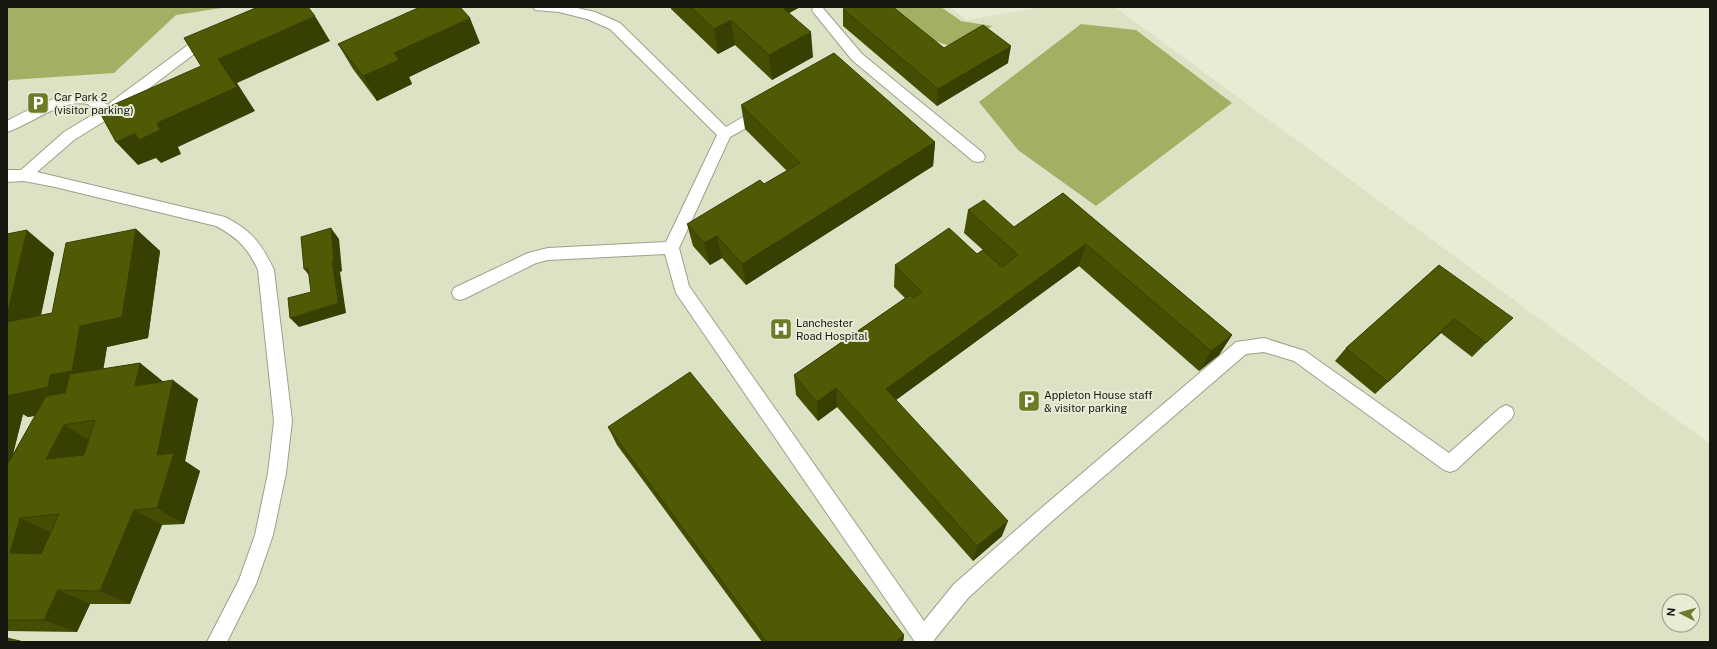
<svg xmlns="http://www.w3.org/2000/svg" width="1717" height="649" viewBox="0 0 1717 649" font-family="'Public Sans',sans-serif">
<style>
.built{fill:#dce2c4;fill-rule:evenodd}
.forest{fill:#a3b064}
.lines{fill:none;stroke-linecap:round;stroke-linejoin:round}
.service-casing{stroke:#9ca18b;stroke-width:2}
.service{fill:#fff;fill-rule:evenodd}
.wall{fill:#454d03;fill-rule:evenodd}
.shaded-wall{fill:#383f03}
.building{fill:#505a04;stroke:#383f03;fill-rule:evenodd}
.labels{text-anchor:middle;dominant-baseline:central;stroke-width:4;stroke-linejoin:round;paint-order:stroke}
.poi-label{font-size:11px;fill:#161810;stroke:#e7ecd5;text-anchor:start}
</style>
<rect width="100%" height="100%" fill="#e7ecd5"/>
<path class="built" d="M100 7H949L967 20 1044 7H1115L1710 444V642H7V59ZM1669 601H1693V625H1669Z"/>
<path class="forest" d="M9 7H228L176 15 114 73 10 80 7 82V8Z
M881 7H941L961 21 992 26 955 48 919 35Z
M1081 24 1136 30 1232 103 1096 206 1018 150 979 102Z"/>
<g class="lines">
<g class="service-casing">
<path id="service" d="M533 7H573L595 12 620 23 726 127 758 108 763 107 768 108 770 112 768 116 730 137 679 248 689 286 924 621 954 584 1039 510 1236 342 1264 338 1305 351 1449 453 1500 408 1506 405 1512 408 1514 413 1512 418 1456 470 1450 472 1444 470 1294 361 1264 352 1246 354 1051 522 968 598 934 640 935 642H915L676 293 665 254 548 260 536 263 466 298 460 300 454 298 452 293 454 288 528 253 548 248 666 242 717 135 610 29 587 19 559 12 535 10Z
M814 7H822L862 54 983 153 985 157 983 161 978 162 973 161 852 60 814 13 812 10Z
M209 35 214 36 215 39 214 42 206 45 111 117 74 140 37 172 225 217C252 231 261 243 274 270L292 421 286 473 273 535 256 584 227 642H207L239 580 255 535 268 473 274 421 258 270C248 248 238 238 216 226L55 187 24 181 7 182V170H21L64 132 97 112 88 104C59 99 33 124 7 132V121C29 110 70 86 95 96 100 97 103 101 107 105L196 39Z"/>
</g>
<use href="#service" class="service"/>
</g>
<path class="wall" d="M671 7H800L789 13 813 57 772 80 735 45 718 54 671 9Z
M843 9 944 48 1008 63 937 106 843 26Z
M480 43 409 77 412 84 377 101 353 69 338 44Z
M741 105 935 142 933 166 746 285 722 258 710 265 693 246 687 224 764 184 787 171 745 129Z
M1063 193 1232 335 1219 355 1199 371 1079 266 896 400 1002 536 973 561 837 407 818 421 796 395 794 375 905 298 894 287 895 265 977 254 983 250 964 233 968 210 1014 227Z
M136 229 160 251 148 338 107 347 103 369 140 363 163 382 198 399 185 461 200 471 184 524 162 525 130 604H90L77 632 7 631V234L54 253 41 315 52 313ZM23 414 28 417 35 416 13 454Z
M1439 265 1486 343 1472 357 1441 333 1375 394 1335 361 1346 348Z
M608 427 904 635 903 642H762L617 445Z"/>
<path class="shaded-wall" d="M771 7H800L773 22Z
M315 16 330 41 237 83 255 111 178 147 181 154 161 163 156 158 138 165 116 142 157 123 218 59Z
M470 18 480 43 409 77 412 84 377 101 363 76 394 53Z
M731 20 735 45 718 54 714 29Z
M811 32 813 57 772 80 769 55Z
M1011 46 1008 63 937 106 938 89Z
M935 142 933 166 746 285 742 264Z
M331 228 339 239 342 271 340 272 346 313 299 327 290 318 338 303 332 261Z
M136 229 160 251 148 338 107 347 100 390 77 406 28 417 23 414 9 470 7 476V391L50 375Z
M27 230 54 253 35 343 7 324V316Z
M717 236 722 258 710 265 704 243Z
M1086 244 1079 266 885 408 886 389Z
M308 268 313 280 304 269Z
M1454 319 1441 333 1375 394 1388 382Z
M1232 335 1219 355 1199 371 1211 351Z
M140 363 165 383 135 386Z
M173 380 198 399 185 461 200 471 184 524 157 508V455Z
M836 388 837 407 818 421 817 402Z
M64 425 94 443 76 476 46 459Z
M134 510 162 525 130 604 100 591Z
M20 518 52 533 44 568 10 553Z
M1008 521 1002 536 973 561 977 546Z
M58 590 90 604 77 632 44 620Z
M904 635 903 642H896Z"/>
<path class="building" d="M258 7H308L315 16 218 59 237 87 157 123 160 130 139 140 135 133 116 142 99 111 201 66 184 38Z
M420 7H460L470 18 394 53 399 60 363 76 338 44Z
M691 7H782L811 32 769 55 731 20 714 29Z
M847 7H893L944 48 983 25 1011 46 938 89 843 9Z
M834 53 935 142 742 264 717 236 704 243 687 224 760 180 764 184 800 163 741 105Z
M1063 193 1232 335 1211 351 1086 244 886 389 1008 521 977 546 836 388 817 402 794 375 910 295 913 298 922 292 895 265 949 228 977 254 983 250 1002 267 1018 255 968 210 984 200 1014 227Z
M331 228 334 261H332L338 303 290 318 288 298 311 292 308 268 304 269 301 237Z
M136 229 122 317 80 326 72 371 50 375 48 387 7 396V322L52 313 66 243Z
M27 230 7 316V234Z
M1439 265 1513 318 1486 343 1454 319 1388 382 1346 348Z
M140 363 135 386 173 380 157 455 174 453 157 508 134 510 100 591 58 590 44 620H7V462H9L46 396 65 393 70 374ZM95 420 84 455 46 459 64 425ZM59 514 41 554 10 553 20 518Z
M690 372 904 635 896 642H767L608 427Z
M7 638 24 642H7Z"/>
<defs>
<g id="parking-square" transform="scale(1.15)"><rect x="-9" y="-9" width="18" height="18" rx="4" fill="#6f7b27" stroke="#e7ecd5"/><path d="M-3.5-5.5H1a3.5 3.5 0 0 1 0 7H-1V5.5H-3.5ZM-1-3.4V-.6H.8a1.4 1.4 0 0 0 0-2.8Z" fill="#fff"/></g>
<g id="hospital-square" transform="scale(1.15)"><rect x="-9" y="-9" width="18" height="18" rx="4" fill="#6f7b27" stroke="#e7ecd5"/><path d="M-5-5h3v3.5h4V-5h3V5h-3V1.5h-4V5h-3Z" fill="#fff"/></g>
</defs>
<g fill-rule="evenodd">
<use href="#parking-square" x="38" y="103"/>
<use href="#hospital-square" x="781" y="329"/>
<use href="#parking-square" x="1029" y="401"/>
</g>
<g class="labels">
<g class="poi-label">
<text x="54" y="97">Car Park 2<tspan x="54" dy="13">(visitor parking)</tspan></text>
<text x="796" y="323">Lanchester<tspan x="796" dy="13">Road Hospital</tspan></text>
<text x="1044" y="395">Appleton House staff<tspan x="1044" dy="13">&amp; visitor parking</tspan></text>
</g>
</g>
<rect width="1717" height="649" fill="none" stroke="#161810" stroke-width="16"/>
<g transform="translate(1681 613) rotate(276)"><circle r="19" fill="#e7ecd5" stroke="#939786"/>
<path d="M0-3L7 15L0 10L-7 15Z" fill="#6f7b27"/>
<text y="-6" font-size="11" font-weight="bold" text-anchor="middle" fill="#161810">N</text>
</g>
</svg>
